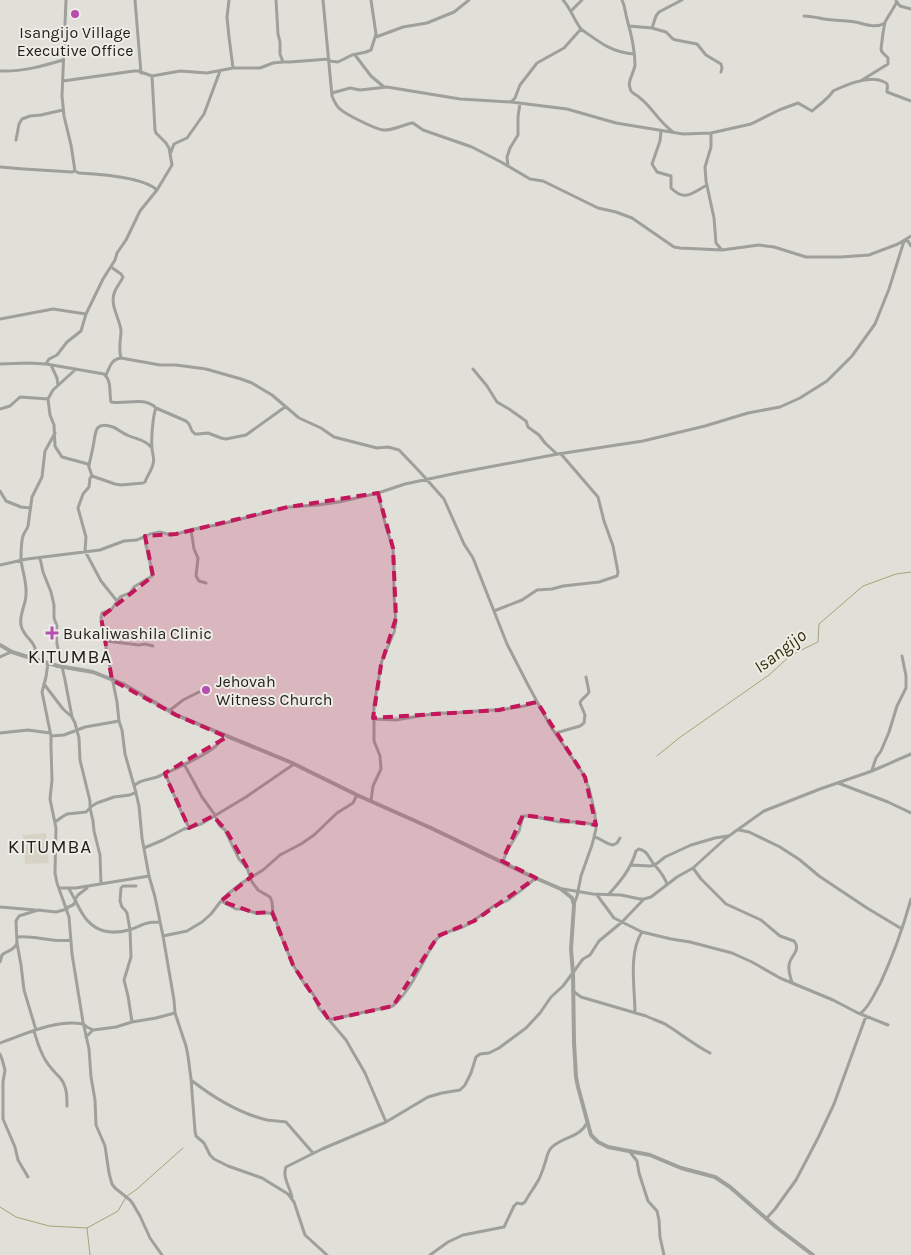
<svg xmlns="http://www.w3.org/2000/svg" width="911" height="1255" viewBox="0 0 911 1255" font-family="Karla,sans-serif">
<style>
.built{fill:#d6d3c5}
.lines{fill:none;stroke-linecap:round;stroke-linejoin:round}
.stream{stroke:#aaa277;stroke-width:1}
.minor{stroke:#9f9f9c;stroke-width:3}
.tertiary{stroke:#9f9f9c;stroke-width:4}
.marked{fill:#c2185b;fill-opacity:0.2;stroke:#c2185b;stroke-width:4;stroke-dasharray:10 6;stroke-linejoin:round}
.poi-dot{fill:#b64eb1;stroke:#edece5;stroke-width:2}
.labels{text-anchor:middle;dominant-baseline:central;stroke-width:4;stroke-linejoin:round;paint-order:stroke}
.poi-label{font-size:16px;fill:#201f1d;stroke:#edece5;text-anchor:start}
.water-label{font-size:18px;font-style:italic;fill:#352e0a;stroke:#edece5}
.quarter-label{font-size:19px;letter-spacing:1px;fill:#201f1d;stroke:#edece5}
</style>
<rect width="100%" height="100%" fill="#e0dfd8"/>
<path class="built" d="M46 833 49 863 25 864 23 835Z"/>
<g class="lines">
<path class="stream" d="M657 756 679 738 769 675 791 655 818 642 819 624 863 586 896 574 911 572
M0 1207 16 1217 49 1226 87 1228 90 1255
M87 1228 118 1211 126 1197 137 1189 183 1148"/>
<path class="minor" d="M66 0 62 96 64 116 71 145 75 171 79 173C98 174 143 177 157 190
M135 0 141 73
M229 0 227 17 229 37 233 68
M276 0 278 34 280 42V54L283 62
M323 0 332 96C334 101 336 106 340 109 345 114 375 129 383 130 393 131 404 124 413 123L423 130 472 147 501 162 530 179 543 181 598 208 616 212 632 218 674 247 680 248 722 250 759 245 774 247 806 257H841L869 255 898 244 911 236
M563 0C571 9 574 20 581 29 598 41 612 53 634 54
M622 0C625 6 625 12 627 19 631 33 635 49 635 65 634 74 626 81 631 91 633 94 637 95 640 98 652 107 659 122 672 131
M896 1 900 6 911 9
M571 11 582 0
M804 16C810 16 814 17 819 18 831 21 843 20 855 22 865 24 875 29 885 23
M629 26 652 28 656 16 659 12 682 0
M652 28 666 32 673 39 676 40 697 44 706 55 721 64 722 68 721 72
M376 37 403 27 427 23 454 12 469 0
M355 55 371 76 384 87
M329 61 338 62 352 55 366 52 371 50 376 34 371 0
M0 71C22 72 43 66 63 60
M862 80 888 64V58L882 52 881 49 883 33 885 22 897 2
M63 81 134 71H138L152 76 180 71 207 73 233 68H260L273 63 283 62H290L329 59
M332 93 350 88 360 90 387 87 460 99 511 102 567 109 616 123 683 134 711 133 751 124 779 110 798 103 812 111C818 106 830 97 833 91 846 85 864 77 879 80 881 81 886 82 887 84 888 86 887 89 887 92L911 101
M511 102 515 98 520 85 537 63 564 48 581 29
M661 131 660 141 652 164 657 172 671 176V188C685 202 692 193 707 185
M711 133V147L705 167 706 181 714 218 716 243 721 249
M16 140 19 124 22 119 30 116 41 115 63 110
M171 152 174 144 187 138 204 114 220 71
M508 166 507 157 510 148 518 135V117L520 103
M0 167 24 169 72 172 75 171
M111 267 121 274 123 277C121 282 117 286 115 291 109 304 119 317 121 330 121 340 118 348 121 358
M0 319 53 309 86 314
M0 364 28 363 46 364 104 374C112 381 109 393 111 402 125 405 144 396 156 408 153 414 151 440 152 448 152 453 155 458 153 464 152 470 147 476 145 482L143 483 121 485 115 484 92 476 90 478 89 487 83 494 78 508 86 537 85 551 101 581 117 601
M46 364 49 359 57 355 67 342 81 331 86 314 103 279 115 260 117 253 126 240 140 211 157 190 172 165 169 148 166 143 156 133 155 130 152 76
M51 365 57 378 58 385
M76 369 53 390 48 399 50 415 54 425 55 446C56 448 60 454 62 457L88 464 92 476
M473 369 487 386 497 402 509 409 526 421 528 427 539 435 545 443 557 454
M106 375C110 367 111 359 121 358L160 365H176L206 369 241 379 252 383 272 395 299 418 321 428 334 437 377 448 388 447 399 450 420 472 444 499 464 544 473 558 507 644 528 685 551 727 582 772 589 788 595 814 596 829 592 845 581 876 577 896 574 904
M156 408 186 421 189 424 192 431 195 434H198L208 433 221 438 226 439 246 435 285 407
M0 409 10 406 20 397 48 399
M89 466C90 459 92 453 93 447 96 434 93 420 113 427 118 429 122 433 127 435 135 439 145 439 151 447
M0 491 6 501 21 507 30 508
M191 530 194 549 198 558 196 576 199 581 206 583
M145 536 146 546 149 556 152 576 134 587 130 593 120 597 111 610 102 613 101 617 102 629 105 639 106 648 117 702 119 721 122 730 125 754 135 789 139 806 142 838 149 876 155 897 163 936 174 1000 175 1013 186 1046 188 1056 191 1079 195 1131 196 1136 204 1143 210 1155 214 1159 228 1166 262 1178 288 1194 294 1202 305 1235 327 1255
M40 558 43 572 51 592 54 605V618L57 626 56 632 57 644 65 680 72 717
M0 565 27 559 100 550 124 541 137 540 150 534 160 532 171 535 176 534 194 529 221 524 288 507 318 505 339 502 378 493 405 484 457 473 558 454 643 441 705 426 748 413 780 407 800 398 827 381 852 356 875 324 889 289 904 241H908L911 246
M494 611 522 600 537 590 552 589 563 586 599 582 617 576 618 572 613 546 604 521 598 497 561 454
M106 641 139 645 145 644 153 646
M0 657 11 652
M34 659C34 656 36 651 35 648 32 639 23 636 21 625 19 614 26 605 26 594 27 582 22 571 21 559 21 553 21 542 23 536 24 532 27 530 28 526L32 497 42 477 45 451 55 433
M48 663 46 677 42 692 51 736V747L52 780 50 799 56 828 55 873 57 883 69 917 72 954 83 1022 89 1049 91 1077 95 1100 96 1125 105 1146 109 1173 112 1184 115 1188 130 1200 133 1204 140 1216 150 1238 162 1255
M44 684 63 709 72 717 75 723 79 738 80 760 90 801V808L93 821 94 831 100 855 101 884
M169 711 183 700 199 692
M374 719 396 720 437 713H451L490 710H499L524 706 537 702
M0 733 28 730 50 733
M556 733 580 726 584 723 585 715 580 703C581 698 587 697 589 692L586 677
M51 736 64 735 85 727 119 721
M184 764 202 797 215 815 219 825 225 830 239 859 247 868 252 882 258 890 270 897 272 902 273 913 276 919 278 929 293 965 305 985 313 994 319 1008 346 1040 365 1073 386 1122
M872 770 876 758 881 751 889 732 897 706 906 688V676L902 656
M165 773 178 805 189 828
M838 783 888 802 911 813
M135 785C141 779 149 780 157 777 171 771 207 755 217 745 220 742 222 739 224 735
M371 801 373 786 381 769 380 756 374 741V705L382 661 394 632 396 623 394 594V562L393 548 386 527 378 493
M55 822 62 817 67 814 86 812 92 806 97 803 114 797 130 795 136 792
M739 830 749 832 780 847 800 860 819 876 867 908 902 929
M594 837C601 838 605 844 613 845L617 843 620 838
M144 848 163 840 184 829 201 824 246 797 294 764
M503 862 507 851 519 831 523 816H530L560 822H579L596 825
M631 865 650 866 655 865 665 857 691 845 715 838 728 836
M693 868 701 879 726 904 761 920 780 936 794 941 796 944C799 953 789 957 789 966 788 972 791 978 792 983
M59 888H76L149 876
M69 889C74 897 77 905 82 913 93 932 110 935 129 930 136 928 142 924 148 923 152 922 156 922 160 922
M563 889 593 894 621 895 640 899H644L651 897 677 877 693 868 726 838 764 811 820 789 872 771 911 754
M597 895 614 918 642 932 671 939 690 942 732 953 752 962 780 978 833 1000 858 1013 888 1025
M608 895C620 882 631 869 636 851L639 849C648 851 648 857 653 863 659 870 664 875 667 884
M76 898 78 895 87 888
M221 901 236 909H243L255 913H268L273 914
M0 907 35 910
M66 908 73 905 76 901
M163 936 187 931 202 922 211 914 221 901 229 893 243 882 263 870 280 855 301 844 314 835 337 813 353 803 357 795
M17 937C35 935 53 943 71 940
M17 943 21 965 24 990 36 1030
M0 962 2 955C8 950 14 951 17 943L16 921 19 916 38 910 56 912 67 909
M573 991 581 997 646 1016C652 1019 659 1021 665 1024 680 1033 694 1045 710 1053
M635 1013C635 989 628 953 642 932
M861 1013C870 1006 874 994 880 984 893 956 903 928 911 899
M329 1020 393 1006C412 989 422 962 435 941 443 931 455 931 465 926 475 921 482 914 491 908 496 904 503 903 508 900 518 893 527 886 536 878
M132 1022 128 996 124 980 131 957 130 930 127 913 125 910 122 907 120 901 121 888 123 886H136
M34 1031C37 1041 40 1052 46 1061 50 1068 56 1073 61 1079 67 1087 67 1097 67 1106
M86 1037 93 1030 116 1027 132 1022 156 1018 175 1013
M0 1043C26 1034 55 1019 83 1024L87 1027 93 1030
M0 1054 2 1059 5 1070 3 1082V1119L15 1147 18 1160 28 1177
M191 1080C214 1098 238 1113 267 1120 273 1121 280 1121 286 1122L313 1153
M630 1152 637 1161 639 1173 648 1201 657 1211 659 1220 660 1237 664 1255
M292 1197C290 1187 282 1177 286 1167L322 1149 386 1122 428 1097 442 1093 460 1090 465 1085 471 1073 476 1057 480 1054 489 1053 499 1048 526 1028 540 1013 551 997 563 986 583 959 590 955 599 941 622 922 644 899
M766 1219 775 1209 796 1180 818 1138 834 1104 866 1016
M430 1255 448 1242 463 1235 504 1227 514 1206 517 1203 522 1204 525 1202C529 1194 535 1187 539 1179 542 1173 544 1166 546 1160 547 1155 548 1151 552 1147 563 1137 580 1137 587 1123"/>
<path class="tertiary" d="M0 645 12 652 34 659 58 666 93 672 123 684 176 715 290 762 357 795 431 828 531 876 561 889 572 898 574 905 571 949 573 973 574 1042 576 1077 578 1087 591 1135 598 1142 608 1147 650 1155 681 1168 715 1177 730 1187 776 1227 813 1255"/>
</g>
<path class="marked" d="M378 493 393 548 396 618 381 665 373 718 499 710 537 702 585 777 596 825 523 815 502 861 536 878 474 921 438 936 393 1006 329 1020 293 965 272 912 255 913 221 901 252 876 226 830 213 816 189 828 167 779 165 773 227 737 176 715 112 680 101 617 153 576 145 536 176 534 288 507Z"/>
<g class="poi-dot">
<circle cx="75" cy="14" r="5"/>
<path d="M49.5 625.5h5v5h5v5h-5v5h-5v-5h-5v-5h5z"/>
<circle cx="206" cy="690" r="5"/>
</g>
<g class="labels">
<g class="poi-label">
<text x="75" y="32" text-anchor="middle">Isangijo Village<tspan x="75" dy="18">Executive Office</tspan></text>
<text x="63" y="633">Bukaliwashila Clinic</text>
<text x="216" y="681">Jehovah<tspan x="216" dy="18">Witness Church</tspan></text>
</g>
<g class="water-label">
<text transform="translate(780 651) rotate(-37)">Isangijo</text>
</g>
<g class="quarter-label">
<text x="70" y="657">KITUMBA</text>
<text x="50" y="847">KITUMBA</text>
</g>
</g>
</svg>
